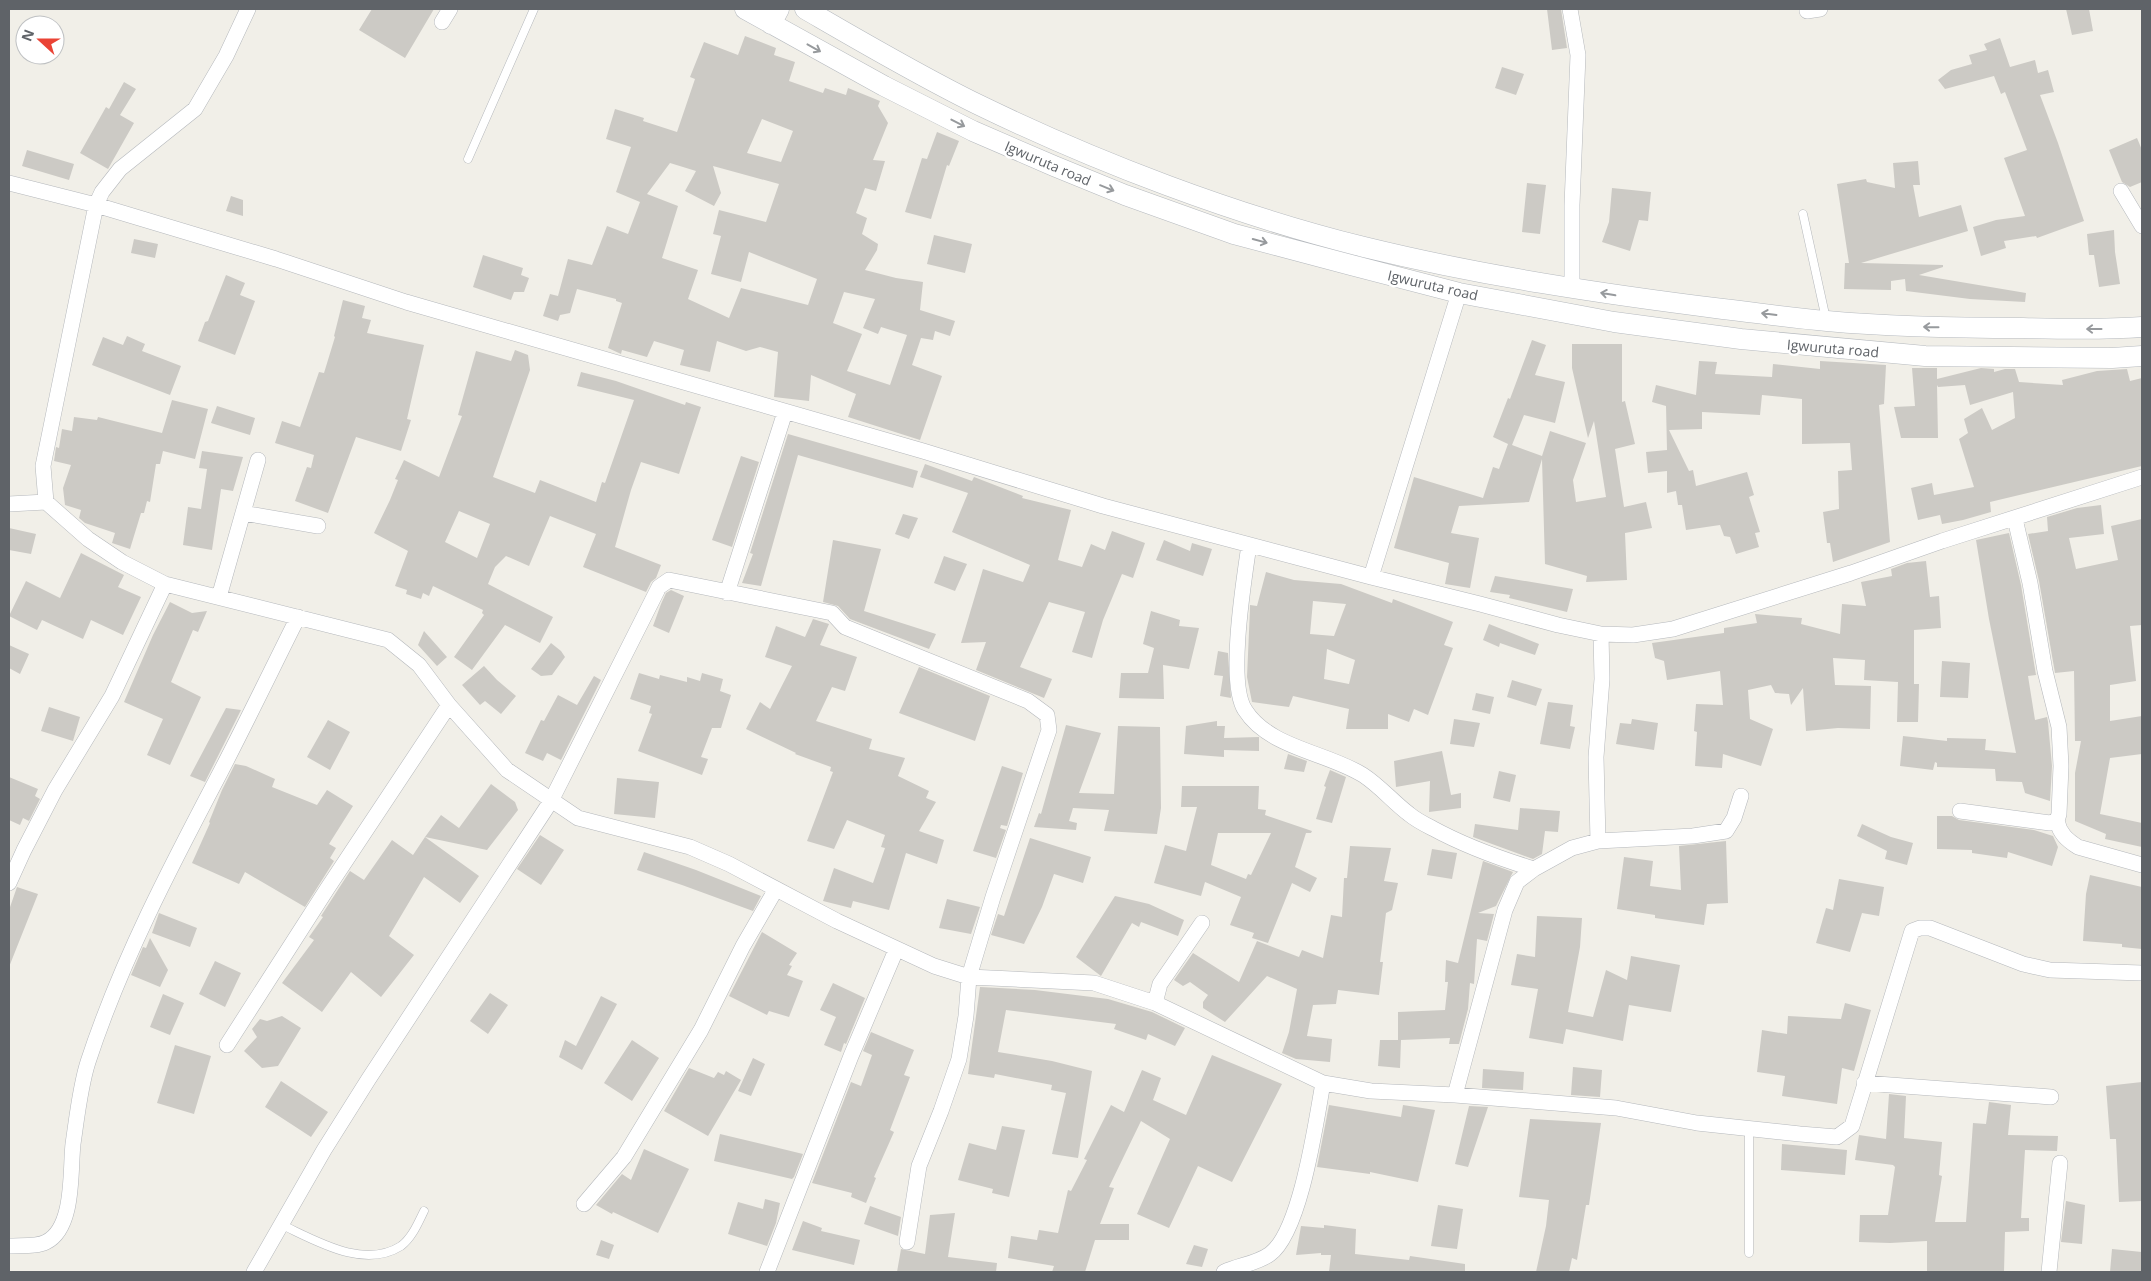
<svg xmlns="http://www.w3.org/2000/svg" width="2151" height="1281" viewBox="0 0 2151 1281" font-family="'Open Sans',sans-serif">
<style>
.building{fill:#cccac5;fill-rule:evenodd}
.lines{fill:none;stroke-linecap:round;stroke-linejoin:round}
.lane-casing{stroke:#b5b8bc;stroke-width:9}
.street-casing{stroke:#b5b8bc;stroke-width:16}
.secondary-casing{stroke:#b6babf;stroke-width:21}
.lane{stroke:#fff;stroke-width:8}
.street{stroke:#fff;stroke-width:15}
.secondary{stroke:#fff;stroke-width:20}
.oneway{stroke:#979a9d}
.labels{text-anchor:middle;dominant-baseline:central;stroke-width:5;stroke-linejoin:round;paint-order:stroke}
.street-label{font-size:14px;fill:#5f6368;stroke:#fff}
</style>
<rect width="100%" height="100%" fill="#f1efe8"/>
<path class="building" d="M372 9H434L405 58 359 30Z
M1547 9H1561L1567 48 1552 50Z
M2066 9H2089L2093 31 2072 35Z
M745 36 776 48 774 55 795 62 789 81 823 93 825 88 846 95 848 88 880 101 878 106 888 123 873 160 885 161 876 191 865 188 856 213 867 218 862 234 878 244 877 250 865 270 896 278 923 282 920 310 955 321 950 336 935 331 933 340 921 338 912 365 942 376 920 440 848 417 856 394 811 375 809 401 774 397 778 352 760 347 746 351 717 341 710 372 680 365 684 350 654 341 647 357 622 350 621 354 608 348 622 303 616 301V299L577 289 570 313 560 315 558 321 543 316 550 294 558 296 568 259 592 265 607 226 628 234 640 202 616 192 631 147 606 139 615 109 644 118 643 121 677 132 695 79 690 77 704 42 738 55ZM762 119 793 131 781 162 747 153ZM670 163 696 171 685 191 714 206 721 193 713 166 779 184 766 222 719 210 713 234 721 236 711 274 741 282 749 252 817 279 808 305 741 288 729 318 688 299 698 270 662 258 678 206 647 194ZM844 292 875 299 863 328 878 334 881 327 907 335 890 385 847 371 862 334 833 323Z
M2000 38 2010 67 2035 60 2038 73 2048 70 2054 92 2040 95 2058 143 2084 221 2037 238 2036 236 2004 241 2006 248 1981 256 1973 227 1996 220 2025 216 2004 158 2027 150 2005 92 2001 94 1994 76 1945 89 1938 80 1951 70 1972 64 1969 55 1987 50 1984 44Z
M1502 67 1524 74 1516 95 1495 88Z
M124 82 136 89 120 115 134 123 108 169 80 153 106 107 109 109Z
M937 132 959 141 949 166 947 165 931 219 905 212 922 158 927 159Z
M2137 138 2142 150V182L2130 187 2122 182 2109 150Z
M27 150 74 164 69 180 22 166Z
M1918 161 1920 185H1913L1919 217 1961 205 1968 231 1861 263 1943 265V267L1919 275 2026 293 2025 302 1970 299 1906 291 1905 279 1891 281V290L1844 289 1845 263H1849L1837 184 1866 179 1867 182 1895 188 1893 163Z
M1527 183 1546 185 1540 234 1522 232Z
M1612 188 1651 192 1648 221 1639 220 1630 251 1602 242 1609 222Z
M231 196 243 200V216L226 211Z
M2114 230 2115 252 2120 284 2099 287 2094 255H2089L2087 234Z
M934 235 972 244 965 273 927 264Z
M134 239 158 244 155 258 131 253Z
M483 255 523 268 521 275 529 278 524 292H514L511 300 473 287Z
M226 275 245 283 240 295 255 301 235 355 198 341 205 322 208 321Z
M343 300 365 306 362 318 371 320 367 333 424 345 407 419 411 420 401 451 356 437 328 513 295 501 307 467 311 468 314 455 275 443 282 421 300 427 319 372 324 373 335 337 334 336Z
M127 336 145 344 142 351 181 366 170 395 92 365 103 337 123 345Z
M1532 340 1546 345 1535 375 1565 382 1555 423 1524 415 1512 445 1542 456 1550 431 1586 443 1573 480 1576 502 1606 497 1594 421 1588 438 1572 368V344H1622V402L1625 401 1635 444 1615 449 1624 507 1646 502 1652 528 1625 533 1627 580 1586 582 1587 576 1545 564 1542 459 1529 502 1459 506 1451 533 1479 538 1470 588 1445 584 1449 563 1394 548 1414 477 1483 498 1493 467 1499 469 1508 444 1493 437 1508 398 1510 399Z
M515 350 528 355 530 370 493 477 535 493 540 480 596 502 602 482 605 483 634 400 577 386 581 372 616 381 685 405 686 402 701 407 679 474 641 462 631 490 615 547 661 565 656 578 651 582 646 592 583 567 596 534 550 516 529 566 506 556 495 567 488 584 553 617 540 643 505 625 472 670 454 657 484 615 482 613 483 610 433 586 429 596 423 593 421 599 406 594 407 590 395 586 408 551 374 533 390 500 398 480 395 479 404 460 439 477 462 416 458 415 476 351 511 361ZM459 511 490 524 477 558 445 542Z
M1699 361 1717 362 1715 374 1772 377 1773 364 1820 369V361L1886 365 1884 404 1879 405 1890 542 1833 562 1830 543H1827L1823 512 1839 509 1838 471 1852 470 1850 443 1802 444V399L1762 395 1760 415 1702 412V429L1669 430 1689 471 1693 470 1696 486 1747 472 1754 495 1749 497 1760 532 1755 533 1759 547 1736 554 1730 537 1724 536 1720 525 1686 530 1682 505H1678L1676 491 1667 493V471L1648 473 1646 452 1667 450 1666 406 1652 402 1656 385 1696 395Z
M1912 368H1937V379L1981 368 1994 369V372L2005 369H2015L2019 382 2063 385 2062 380 2097 371 2127 369 2130 381 2142 378V466L1990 502 1991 512 1963 520 1942 524 1940 515 1918 520 1911 488 1932 483 1934 495 1974 487 1959 439 1968 433 1964 419 1982 408 1992 430 2015 418 2013 392 1970 405 1965 385 1938 387 1937 385 1938 438H1901L1894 407 1915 406Z
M172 400 208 409 195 459 163 451 160 464H156L150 502 147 501 144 513H141L130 549 112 543 115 533 85 523 79 518 81 510 65 505 63 488 71 465 54 461 56 447 59 448 62 429 72 431 74 417 97 420 98 417 162 433Z
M217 406 255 418 250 435 211 423Z
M788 434 918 471 913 488 798 455 761 586 742 583 753 554 750 553Z
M202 451 243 457 233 491 221 489 212 550 183 545 188 507 201 509 207 469 199 468Z
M741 456 759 462 732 547 712 540Z
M925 464 972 481 974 477 1023 496 1022 498 1071 510 1058 560 1082 567 1091 544 1105 550 1112 531 1145 543 1133 578 1122 574 1103 620 1092 658 1072 652 1085 612 1049 602 1020 667 1052 679 1044 698 976 670 986 642 961 643 983 569 1023 582 1030 565 952 532 968 493 920 477Z
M2101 505 2104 534 2069 538 2076 569 2118 560 2111 526 2142 519V625L2130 626 2136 681 2110 685V721L2142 716V754L2110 758 2100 814 2142 823V847L2105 839 2106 834 2075 821V773L2081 741H2075L2074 671 2055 673 2039 581 2028 534 2048 531 2047 517 2077 508Z
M903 514 918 518 909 539 895 534Z
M9 528 36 534 31 554 9 550Z
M2009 533 2021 585 2036 675 2028 676 2035 720 2047 717 2048 722 2052 766 2050 801 2025 793 2022 782 1996 781 1995 769 1937 767V763L1935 762 1933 770 1900 766 1903 736 1947 741V738L1986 739 1985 750 2016 753 1989 619 1976 540Z
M833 540 881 549 864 611 936 634 929 649 850 619 838 606 823 602Z
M1164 540 1190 551 1192 543 1212 549 1203 576 1156 560Z
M81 553 124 575 118 587 141 597 123 635 91 620 83 639 42 620 37 630 9 616 26 581 60 598Z
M944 556 967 564 955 591 934 583Z
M1926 561 1930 597 1939 596 1941 628 1914 630V684H1919L1918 722H1897L1898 682 1864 680 1865 660 1833 658 1835 685 1871 686 1870 729 1838 728 1806 731 1803 688 1791 705 1789 694 1775 693 1771 685 1748 690 1750 719 1773 729 1761 766 1723 754 1722 768 1695 766 1697 732 1694 731 1696 704 1723 705 1720 671 1667 680 1664 661 1655 658 1652 643 1724 633V628L1757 623 1755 614 1802 618 1801 624 1840 634 1842 604 1866 606 1861 582 1892 576 1891 569 1907 563Z
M1266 572 1294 580 1341 584 1392 603 1393 599 1453 622 1444 645 1453 648 1428 715 1414 709 1409 722 1388 714V729H1346L1349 709 1293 696 1289 707 1252 702 1247 677 1250 609V605L1257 606ZM1313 601 1346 604 1334 636 1310 634ZM1327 649 1355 660 1349 684 1324 679Z
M1495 576 1573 589 1567 612 1509 598 1510 595 1490 592Z
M671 590 684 596 669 633 653 626 661 604 666 593Z
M170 602 192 613 207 611 198 632 193 630 171 682 201 697 170 765 147 755 163 719 124 702 153 635Z
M1151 611 1180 620 1179 626 1199 628 1189 669 1163 665 1164 699 1119 698 1121 673H1148L1154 648 1143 644Z
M813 619 829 624 820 645 857 657 845 691 832 687 816 721 872 739 869 749 905 758 898 776 929 791 926 798 936 802 919 831 944 840 937 864 906 853 889 910 853 901 851 908 823 901 834 868 873 883 885 848 881 847 885 835 847 820 834 849 807 841 833 772 830 771 831 767 795 754 796 753 746 729 760 702 770 709 792 666 765 657 776 626 805 637Z
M1489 624 1539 644 1535 655 1500 643 1499 647 1483 640Z
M424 631 447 657 437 666 418 645Z
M551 643 561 651 565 657 552 675 541 676 531 669Z
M9 645 29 654 20 674 9 668Z
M1218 651 1228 653 1231 698 1220 696 1223 676 1214 675Z
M1942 661 1970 663 1968 698 1940 697Z
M484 666 497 680 516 696 501 714 485 701 480 705 462 685Z
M919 667 990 696 975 741 899 713Z
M639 673 659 679 660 675 687 682V677L700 681 702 673 723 679 720 691 731 695 721 728H712L701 757 708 759 702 775 638 751 652 714 649 713 651 706 630 699Z
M594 676 601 680 561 760 547 753 543 761 525 753 541 720 544 721 558 695 577 705Z
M1512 680 1542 689 1536 706 1507 697Z
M1476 693 1494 697 1490 714 1472 710Z
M1548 702 1573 705 1570 726 1575 727 1570 749 1540 744Z
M49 707 80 717 73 741 41 731Z
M226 708 241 710 205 782 190 776Z
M1454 719 1480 723 1474 747 1450 744Z
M1632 719 1658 723 1654 750 1616 744 1620 723 1631 724Z
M328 720 350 732 330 770 307 757Z
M1217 721V726H1225L1224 738 1259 737V751L1224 750V757L1184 754 1186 726Z
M1066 725 1101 733 1079 793 1114 794 1118 726 1160 727 1161 808 1157 834 1104 831 1109 810 1073 808 1069 821 1077 823 1076 830 1034 827 1039 813 1041 814Z
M1442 751 1451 795 1461 793V808L1429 812 1430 781 1396 787 1394 761Z
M1288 754 1307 761 1304 772 1284 769Z
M235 764 246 766 275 779 272 787 317 805 327 790 353 806 329 844 336 848 330 858 334 861 305 907 245 872 239 884 192 863 210 823 209 822 222 790Z
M1002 766 1023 773 1007 826 1001 825 1000 828 1006 830 996 858 973 851Z
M1330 770 1346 777 1332 823 1316 819 1326 787 1324 786Z
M1499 771 1516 775 1510 802 1493 798Z
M9 777 38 789 35 796 40 799 29 821 23 818 20 825 9 820Z
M617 778 659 782 655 818 614 814Z
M491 784 515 802 518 810 487 850 425 837 441 815 459 828Z
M1182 786H1259L1258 809 1266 810 1265 815 1312 831 1311 833H1306L1295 867 1317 878 1310 892 1292 883 1268 943 1252 938 1254 933 1230 925 1241 897 1205 882 1201 896 1154 883 1165 845 1186 851 1197 807H1181ZM1218 833H1271L1251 875 1248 874 1246 879 1211 865Z
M1520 808 1560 811 1558 832 1545 831 1542 854 1533 859 1473 837 1475 824 1518 830Z
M1937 816H1952L1959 820 2034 830 2053 836 2058 847 2052 866 2008 852 2007 858 1972 853V850L1937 849Z
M1862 824 1891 837 1913 843 1907 865 1885 859 1887 851 1857 836Z
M540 835 564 850 541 885 517 869Z
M425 837 479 876 460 903 424 877 389 936 414 955 381 997 351 972 322 1012 282 983 314 940 309 937 323 917 321 916 350 871 364 880 392 840 413 855Z
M1030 838 1091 857 1083 883 1054 874 1042 907 1024 944 991 935 998 914 1004 916Z
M1726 841 1728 903 1707 904 1704 925 1655 918V915L1617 909 1624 857 1653 861 1650 886 1681 890 1679 846Z
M1350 846 1391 848 1384 881 1398 883 1392 910 1386 913 1380 962H1383L1379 995 1338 990 1336 1004 1313 1005 1307 1036 1332 1039 1330 1062 1296 1059 1282 1053 1289 1032 1297 989 1267 976 1225 1022 1203 1008V1002L1208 995 1190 982 1183 986 1174 980 1193 953 1239 982 1257 941 1299 957 1302 950 1323 958 1331 915 1342 917 1344 878H1347Z
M1432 849 1457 853 1452 879 1427 875Z
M644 852 696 870 761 896 753 911 682 885 637 870Z
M1483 861 1513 872 1496 906 1478 913 1494 914 1487 941 1477 939 1474 984 1470 983 1468 1009 1459 1044H1449L1450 1038 1401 1040 1400 1068 1378 1066 1380 1040H1398V1012L1445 1010 1448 982H1445L1446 960 1458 963Z
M2090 875 2142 887V949L2122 947V944L2083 941 2086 894Z
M1839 879 1884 887 1879 916 1862 913 1850 952 1816 943 1826 908 1833 910Z
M17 887 38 894 9 967V910Z
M1115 896 1149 904 1184 920 1178 936 1141 922 1139 927 1132 923 1101 976 1076 957Z
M947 899 980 907 971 934 939 928Z
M159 913 197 928 190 947 152 933Z
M1537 916 1582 918 1580 947 1568 1012 1593 1017 1606 970 1627 980 1631 956 1680 965 1671 1012 1629 1005 1623 1041 1566 1029 1563 1044 1529 1038 1538 989 1511 985 1517 954 1535 957Z
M762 932 797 953 789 965 792 966 787 975 803 981 789 1017 769 1011 767 1015 729 996Z
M150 938 168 970 160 987 131 975 143 947 146 948Z
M215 961 241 973 225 1007 199 994Z
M833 983 865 998 846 1044 844 1043 841 1052 824 1045 836 1017 820 1010Z
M980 987 1035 990 1108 999 1152 1012 1185 1028 1175 1046 1148 1034 1146 1040 1114 1029 1116 1024 1006 1010 998 1052 1052 1061 1092 1071 1078 1158 1052 1154 1066 1093 1051 1090 1052 1085 995 1074 994 1078 968 1074Z
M490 993 508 1005 488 1034 470 1021Z
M163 994 184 1003 170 1035 150 1027Z
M601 996 617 1004 582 1070 559 1057 565 1040 576 1046Z
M1845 1003 1871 1010 1854 1071 1842 1068 1837 1104 1782 1096 1785 1076 1757 1072 1762 1030 1787 1034 1788 1016 1841 1019Z
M282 1016 301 1028 278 1066 262 1068 244 1051 257 1037 252 1029 260 1019 267 1021Z
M871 1032 914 1050 904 1075 910 1077 890 1130 894 1132 874 1177 876 1178 866 1203 851 1197 852 1193 812 1183 851 1082 861 1086 872 1055 863 1051Z
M632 1040 659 1058 632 1101 604 1083Z
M175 1045 211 1056 194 1114 157 1103Z
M1212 1055 1282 1084 1232 1182 1198 1166 1169 1228 1137 1214 1170 1139 1141 1121 1109 1187 1114 1188 1100 1224H1129V1240H1095L1085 1272H1052L1054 1266 1008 1258 1011 1236 1037 1240 1039 1230 1058 1233 1068 1190 1071 1191 1087 1160 1084 1159 1111 1105 1124 1112 1142 1070 1161 1078 1153 1100 1186 1115Z
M753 1058 765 1064 751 1096 738 1091Z
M1573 1067 1602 1070 1600 1097 1571 1095Z
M689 1068 714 1078 718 1072 724 1075 726 1071 741 1080 708 1136 664 1111Z
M1483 1069 1524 1072 1523 1090 1482 1088Z
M281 1081 328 1112 311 1137 265 1107Z
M2142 1082V1201L2119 1202 2116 1139H2110L2106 1086Z
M1889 1094 1906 1096 1904 1138 1942 1142 1939 1175 1942 1176 1935 1222H1966L1973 1123 1986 1124 1989 1102 2011 1105 2008 1135 2058 1136 2057 1151 2025 1150 2021 1218H2029V1231L2005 1232 2004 1272H1927V1241L1890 1243 1859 1242 1860 1215H1888L1895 1167 1893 1165 1855 1160 1859 1135 1886 1139Z
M1329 1105 1401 1117 1403 1105 1435 1110 1418 1182 1370 1172V1174L1317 1167Z
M1469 1106 1488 1107 1468 1167 1455 1164Z
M1530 1119 1601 1123 1589 1205H1586L1577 1260 1572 1258 1569 1272H1536L1546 1226 1549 1200 1519 1197Z
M1002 1126 1025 1130 1009 1197 992 1193 993 1189 958 1180 969 1143 996 1150Z
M720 1134 803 1154 794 1177 792 1179 714 1161Z
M1782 1144 1847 1150 1845 1175 1781 1170Z
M644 1149 689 1169 658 1233 613 1212 612 1214 596 1205 622 1174 631 1180Z
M765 1199 780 1203 776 1223 767 1246 728 1234 738 1202 763 1209Z
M2066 1201 2085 1205 2082 1244 2061 1242Z
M1438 1205 1463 1209 1457 1249 1431 1246Z
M870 1206 901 1217 898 1236 864 1224Z
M955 1213 948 1257 997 1263 996 1272H897L901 1249 925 1254 930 1215Z
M803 1221 822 1228 821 1231 860 1240 854 1265 792 1250Z
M1324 1225 1356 1229 1355 1254 1409 1260 1410 1256 1465 1264V1272H1329L1331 1255H1321V1253L1296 1255 1301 1226 1324 1228Z
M601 1240 614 1245 609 1259 596 1255Z
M1194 1245 1208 1249 1202 1267 1186 1264Z
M2112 1249 2142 1252 2141 1272H2110Z"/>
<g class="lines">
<g class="lane-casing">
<path id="lane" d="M468 159 534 9
M1803 214 1826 319
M280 1224C315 1240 363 1270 401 1246 412 1238 418 1223 424 1211
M1749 1253V1129"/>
</g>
<g class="street-casing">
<path id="street" d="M248 9 226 56 195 109 120 169 102 192 96 205 43 466 46 502 88 539 122 562 165 584 388 640 419 665 449 705 507 770 578 818 690 847 729 864 837 921 934 966 969 977 1094 983 1155 1003 1323 1083 1371 1091 1455 1095 1616 1108 1697 1123 1800 1134 1837 1137 1852 1126 1912 931 1920 928H1930L2023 964 2050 970 2142 973
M1570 9 1578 55 1572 205V288
M1807 11 1820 9
M442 22 450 9
M9 183 96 205 276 259 406 302 923 451 1103 506 1371 577 1480 604 1558 625 1601 634 1633 635 1673 629 1851 573 1942 541 2142 477
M2121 191 2142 226
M9 504 46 502
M243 513 318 526
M1249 545C1244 580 1227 683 1245 710 1269 748 1326 752 1363 775 1380 786 1393 802 1409 814 1416 820 1424 824 1432 828 1465 846 1498 858 1534 869
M1371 577 1459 293
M727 593 785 412
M219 597 258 460
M1960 811 2050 823 2057 821 2059 814 2061 766 2059 727 2045 671 2030 583 2015 519
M2057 821C2060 834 2067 840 2078 847L2142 865
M1598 841 1596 757 1602 679 1601 634
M9 883 24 850 55 790 112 696 165 584
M1155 1003 1160 984 1202 923
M227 1045 327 889 449 705
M1864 1083 2051 1097
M1455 1095 1505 910 1517 882 1534 869 1572 848 1598 841 1693 836 1726 831 1734 818 1741 796
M584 1204 624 1157 701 1030 743 946 776 889
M9 1246C19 1245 37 1247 46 1242 75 1228 70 1169 73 1144 77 1117 80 1087 88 1062 121 961 171 866 220 773 247 721 272 669 298 617
M254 1272 324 1150 368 1080 551 801 659 587 669 580 832 613 845 627 1028 701 1047 715 1049 730 993 897 969 977 966 1016 959 1059 941 1111 919 1166 907 1242
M767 1272 851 1056 896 950
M1224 1272C1239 1265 1256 1264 1270 1254 1301 1231 1316 1121 1323 1083
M2049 1272 2060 1163"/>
</g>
<g class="secondary-casing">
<path id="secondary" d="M745 9 884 86 973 131 1054 166 1125 195 1234 234 1351 265 1459 293 1614 322 1741 339 1925 356 2112 358 2142 356
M805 9C862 42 918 75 977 104 1096 162 1235 215 1364 247 1482 276 1603 294 1723 309 1758 313 1792 318 1827 321 1892 327 1958 328 2023 328 2063 329 2103 330 2142 327
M771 24 779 9"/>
</g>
<use href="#lane" class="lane"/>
<use href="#street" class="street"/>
<use href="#secondary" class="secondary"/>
</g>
<defs><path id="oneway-shaft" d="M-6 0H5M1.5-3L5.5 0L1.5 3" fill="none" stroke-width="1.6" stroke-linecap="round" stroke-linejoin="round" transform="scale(1.25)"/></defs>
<g class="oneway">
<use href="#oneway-shaft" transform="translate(814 48) rotate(29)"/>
<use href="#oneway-shaft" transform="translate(958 123) rotate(27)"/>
<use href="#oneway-shaft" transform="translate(1107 188) rotate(22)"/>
<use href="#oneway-shaft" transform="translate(1260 241) rotate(15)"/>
<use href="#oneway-shaft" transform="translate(1608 294) rotate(-170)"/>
<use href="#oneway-shaft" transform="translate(1769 314) rotate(-173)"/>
<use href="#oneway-shaft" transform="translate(1931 327) rotate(-179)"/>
<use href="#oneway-shaft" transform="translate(2094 329) rotate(-180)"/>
</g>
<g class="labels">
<g class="street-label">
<text transform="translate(1048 163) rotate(23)">Igwuruta road</text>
<text transform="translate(1433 285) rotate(13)">Igwuruta road</text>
<text transform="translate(1833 348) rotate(5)">Igwuruta road</text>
</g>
</g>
<rect width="2151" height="1281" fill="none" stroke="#5f6368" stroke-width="20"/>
<g transform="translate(40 40) rotate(291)"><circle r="24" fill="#ffffff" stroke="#bfc1c3"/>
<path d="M0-4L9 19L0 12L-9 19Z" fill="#ea4335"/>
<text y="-8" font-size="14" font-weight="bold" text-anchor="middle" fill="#5f6368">N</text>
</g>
</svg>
